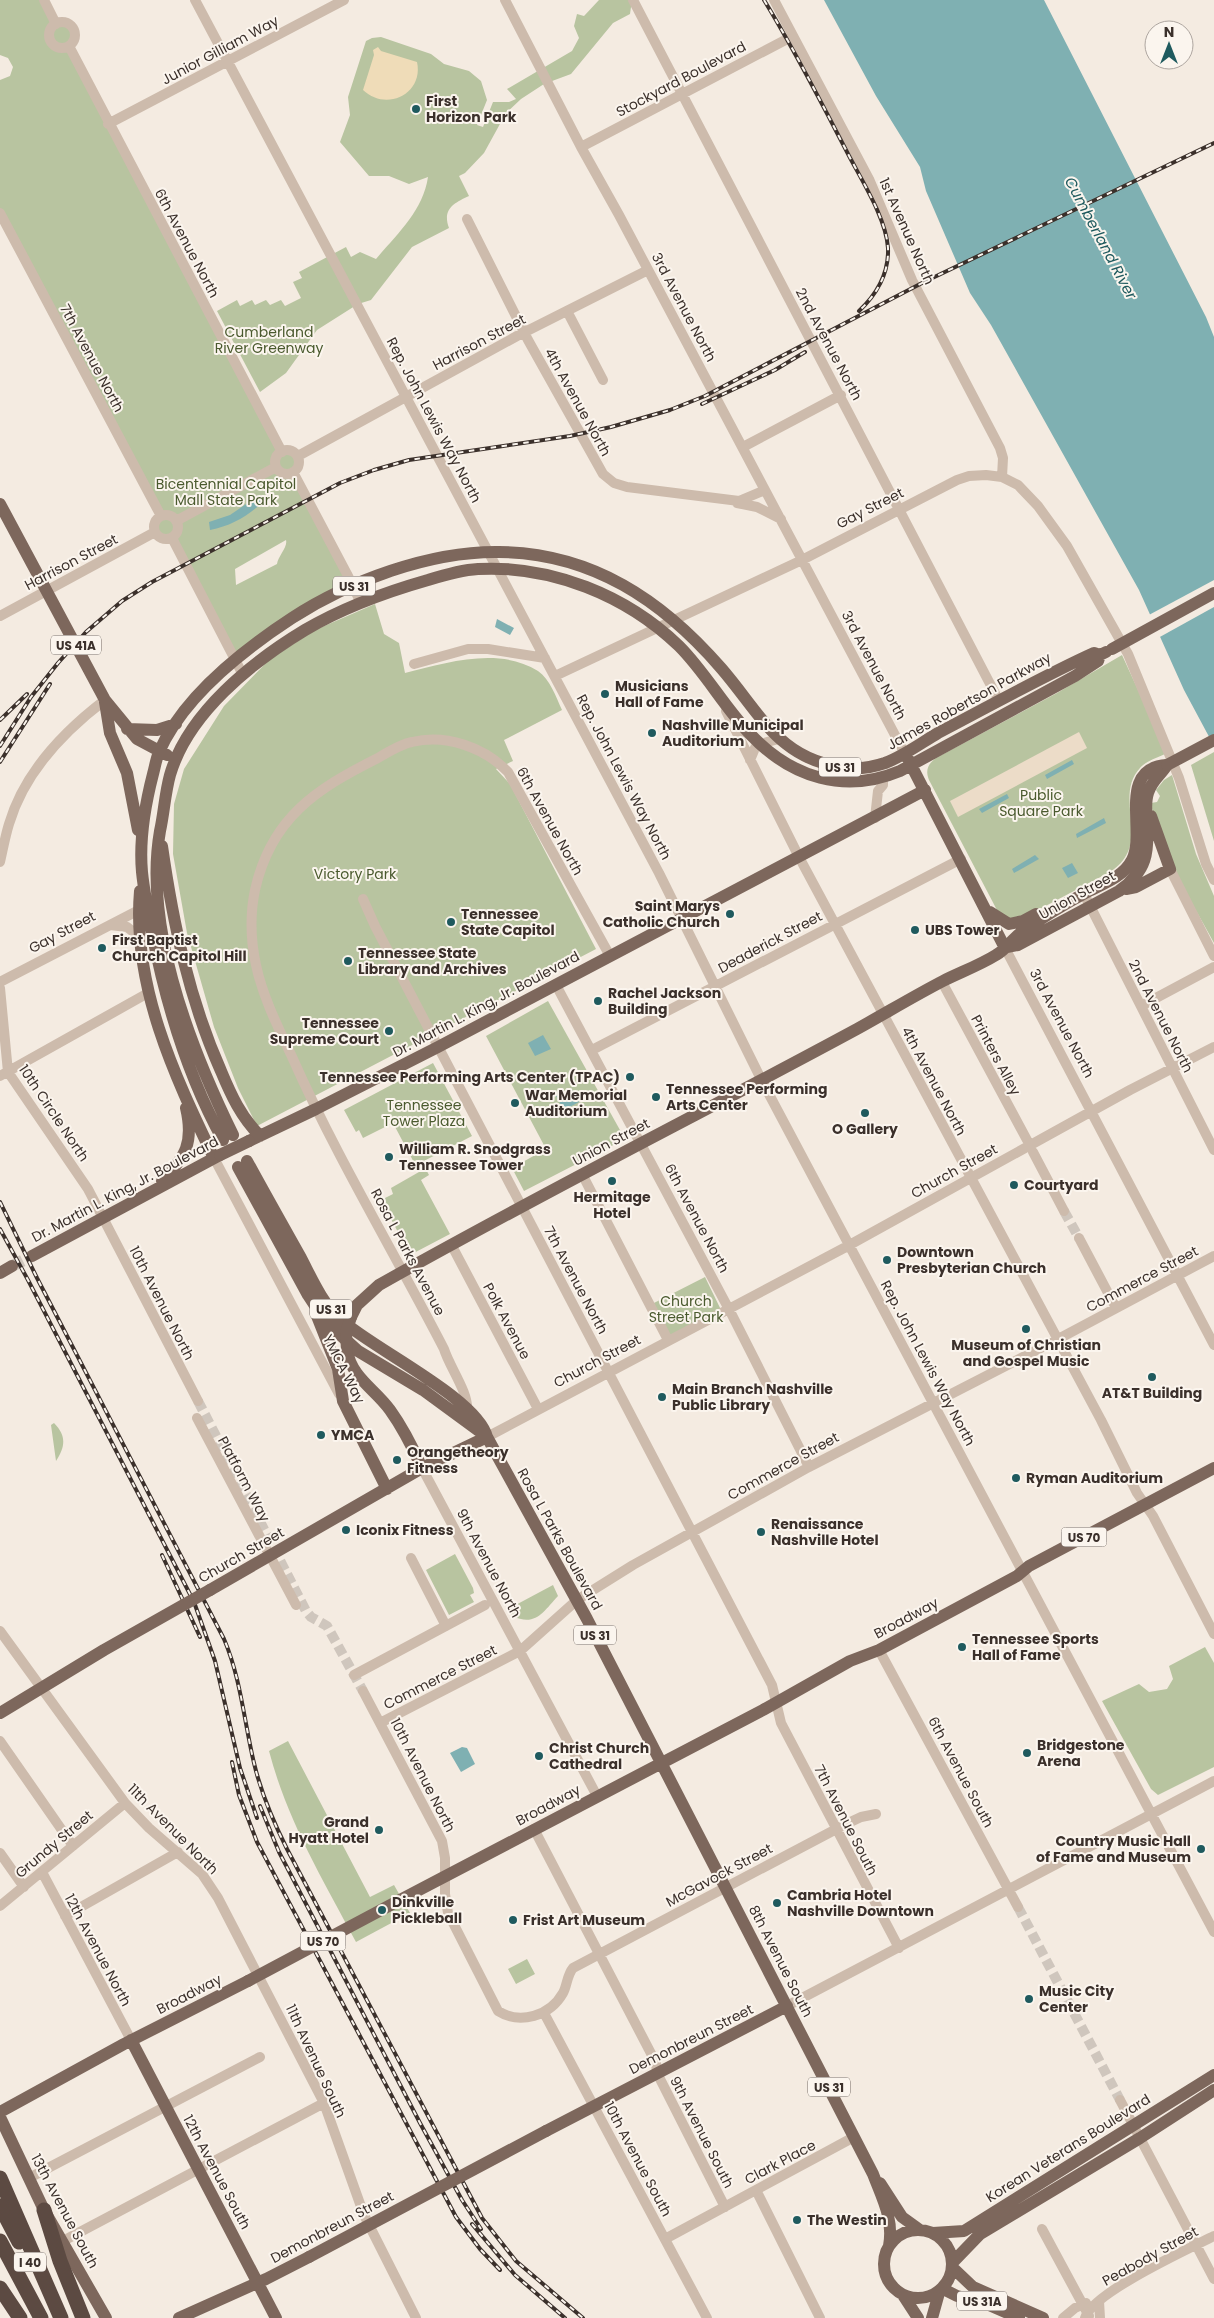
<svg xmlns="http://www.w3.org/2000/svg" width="1214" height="2318" viewBox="0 0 1214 2318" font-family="Poppins,sans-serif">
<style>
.green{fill:#b8c4a0;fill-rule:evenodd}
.sand{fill:#efdcb8}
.plaza{fill:#ecdcc8}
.water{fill:#7fb0b2}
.pier{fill:#f4ebe1}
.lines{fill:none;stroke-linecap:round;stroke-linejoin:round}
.minor-tunnel{stroke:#cfc6bd;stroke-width:10;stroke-dasharray:10 5;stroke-linecap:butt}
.major-tunnel{stroke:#cfc6bd;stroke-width:12;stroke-dasharray:12 6;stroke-linecap:butt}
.minor{stroke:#cdbbac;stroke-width:10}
.major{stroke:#7d675c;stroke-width:12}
.highway{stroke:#5c4a42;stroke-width:15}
.rail-casing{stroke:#3b302b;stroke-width:4}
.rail{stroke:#fbf5ee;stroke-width:2;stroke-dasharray:5.5;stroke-linecap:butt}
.major-bridge{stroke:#7d675c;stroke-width:12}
.poi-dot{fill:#1f5a5e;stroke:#fbf5ee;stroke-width:2}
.labels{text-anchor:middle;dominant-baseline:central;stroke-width:4;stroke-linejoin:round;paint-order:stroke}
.shield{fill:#fbf5ee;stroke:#756b66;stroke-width:1}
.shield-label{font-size:12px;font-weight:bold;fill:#3b302b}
.street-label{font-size:14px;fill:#3b302b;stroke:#fbf5ee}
.poi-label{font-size:14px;font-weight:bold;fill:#3b302b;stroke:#fbf5ee;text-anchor:start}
.park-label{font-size:14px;fill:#4a5a2e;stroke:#fbf5ee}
.water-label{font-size:15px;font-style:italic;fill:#1f5a5e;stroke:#fbf5ee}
</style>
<rect width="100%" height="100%" fill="#f4ebe1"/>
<path class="green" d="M0 0H44L56 24 66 23 73 28 75 36 71 44 282 452 292 451 299 459V465L295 471 354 586 235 660 168 539 162 538 156 534 154 523 161 516 0 213V80L10 76 13 67 8 58 0 55ZM286 540C288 547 278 556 277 564L236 585 235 569Z
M599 0H632L630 14 613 23 571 74 544 84 521 99 506 113 484 153 465 173 459 176 469 196C454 203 442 209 449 228L412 247 371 300 358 304 317 330 286 373 260 392 217 311 237 300 240 306 252 300 255 305 266 300 270 305 281 300 285 306 301 298 293 282 302 278 299 272 346 247 351 257 360 252 376 259C397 234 423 211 428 177L409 184 389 176H369L340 142 350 115 348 97 366 41 372 38 381 37 431 54 444 64 469 71 481 81 487 100 477 125 483 127 493 102H509L516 99 507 89 572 51 579 38 574 26 577 14 584 16Z
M375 604 384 634 399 643 405 673C446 663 498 646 538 671 550 679 556 697 562 710L504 740 513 761 496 769 510 784 596 949 257 1126 238 1088 214 1027 187 933 173 854 174 804 184 769 224 706 269 660 315 630Z
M1122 655 1167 753C1159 757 1146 761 1140 768 1112 798 1154 844 1110 872L1017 921 999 914 929 780C925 770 928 764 936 758L1057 693Z
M1214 752V841L1191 765Z
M1172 775 1196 854 1214 896V943C1191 900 1159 851 1151 803L1157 802 1160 796 1156 790 1164 780Z
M548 1001 625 1139 524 1191 512 1168 546 1149 486 1036Z
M433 1063 472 1136 422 1162 429 1175 421 1180 450 1234 410 1255 381 1200 393 1194 391 1188 419 1172 393 1123 363 1138 359 1130 356 1132 344 1110Z
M705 1277 722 1312 668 1340 650 1305Z
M54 1423C67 1436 65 1447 56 1461L51 1425Z
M455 1554 473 1588 474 1593 470 1595 474 1602 449 1615 426 1570Z
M553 1585 558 1596C543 1612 536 1627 512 1616L510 1608Z
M1205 1647 1214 1663V1767L1158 1795 1151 1789 1102 1701 1139 1684 1149 1692 1167 1689 1173 1679 1169 1666Z
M288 1741 370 1897 394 1885 410 1913 356 1942C323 1880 287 1820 269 1751Z
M527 1959 535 1974 516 1984 508 1969Z"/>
<path class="sand" d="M378 47 381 51 417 62C424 94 386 112 363 90L374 55 373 50Z"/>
<path class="plaza" d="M1079 732 1087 748 958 817 950 801Z"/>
<path class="water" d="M824 0H1044L1206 317 1214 337V746L1184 690 1139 590 991 325 970 293 926 191 920 167 876 96Z
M258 496 262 503C246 517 231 526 210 530L209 522 230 515Z
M497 619 514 628 510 635 495 627Z
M1072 760 1074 764 1047 779 1045 775Z
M1007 794 1009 798 982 813 979 809Z
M1104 818 1106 823 1077 838 1076 834Z
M1035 855 1039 859 1014 873 1012 869Z
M1072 863 1078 873 1068 878 1062 868Z
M543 1035 551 1049 535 1056 528 1043Z
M571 1088 579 1102 564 1110 556 1096Z
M462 1747 467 1748 475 1764 461 1772 450 1753Z"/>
<path class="pier" d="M1214 580V607L1158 638 1147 616Z"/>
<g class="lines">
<path class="minor-tunnel" d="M1064 1211 1079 1238
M198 1401 306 1611 311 1617 327 1626 363 1691
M1018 1907 1120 2100"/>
<path class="major-tunnel" d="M12 1266 32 1256"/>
<path class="minor" d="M44 0 56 24
M195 0 659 873 762 1081 1214 1932
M505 0 581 147 619 215 904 752
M633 0 999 701
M774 0 869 179 912 280 1000 448 1003 458 1002 477
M49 35a13 13 0 1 1 26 0a13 13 0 1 1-26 0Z
M69 46 282 452
M108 124 344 0
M581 147 793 36
M0 213 161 516
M467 219 528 340 603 474 614 483 627 487 739 501 765 490
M567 311 603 380
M743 447 841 395
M275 462a12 12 0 1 1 24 0a12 12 0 1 1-24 0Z
M298 456 517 336 648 270
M293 472 347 574 361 603
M737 503 757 507 781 519
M154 527a12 12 0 1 1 24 0a12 12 0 1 1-24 0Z
M176 521 276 467
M172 538 243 675
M0 616 155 532
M414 664 468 649H488L545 658
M555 676 802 560 957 480 969 476 986 475 1002 477 1018 485 1038 506 1067 546 1128 654 1179 778 1206 864 1214 880
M726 711 799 857 1101 1420 1137 1493 1153 1516 1214 1634
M750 760 755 748 767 742 779 739
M875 818 878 791 883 785V778
M0 862C3 849 5 837 9 824 24 773 63 732 105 700
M1170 869 1214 956
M1084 894 1214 1150
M363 899 375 926 772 1685 781 1723 899 1948
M110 925 127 927 140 937
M1005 948 1214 1345
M0 982 139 910
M942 982 1027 1140
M556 985 732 1315 809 1467
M0 988 8 1072 88 1189 198 1401
M1141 1006 1214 967
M592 1050 961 859
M0 1076 148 993
M1033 1152 1064 1211
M214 1158 339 1394
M582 1174 668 1340
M1079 1238 1116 1308
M452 1246 538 1409
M467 1410C469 1393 449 1366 444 1349 394 1252 337 1158 293 1059 279 1029 263 998 256 965 251 942 250 914 255 890 271 818 316 789 378 758 388 752 401 744 412 742 446 734 484 747 508 772L610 956
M197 1418 296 1605
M487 1437 844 1248 1130 1090 1214 1047
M422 1468 597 1796
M411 1558 446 1626
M0 1631 125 1803 149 1828 202 1874 218 1898 324 2103 364 2215 416 2318
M879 1650 1018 1907
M354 1675 485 1605
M363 1691 442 1841 445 1858V1894L448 1913 498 2011C520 2025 550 2016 563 1993 567 1986 567 1975 573 1968L844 1825 861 1817 876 1814
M380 1723 520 1651 577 1600 633 1565 809 1467 1062 1337 1214 1256
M0 1741 73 1846
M534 1829 656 2063 657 2073 725 2207
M0 1853 24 1887
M42 1872 131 2040
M0 1906 125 1803
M65 1916 178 1852
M787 2006 1214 1781
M544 2013 707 2318
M1120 2100 1214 2279
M29 2178 260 2057
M756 2190 820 2318
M1042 2229 1089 2316
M665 2239 854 2137
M63 2241 324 2103
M1099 2301 1100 2318
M1063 2318 1075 2308 1086 2303
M1085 2318C1092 2293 1188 2249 1214 2236"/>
<path class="major" d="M0 504 105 700 137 739 167 755
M105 702 110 733 127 773 138 830
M127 729 157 730 176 724
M908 759 1005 948
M162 846C173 923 189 999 221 1071 231 1095 241 1117 260 1136
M1126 889 1136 887 1170 869 1151 816
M140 891C132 985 174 1075 214 1158
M990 912 1009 924 1023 921 1036 914
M1007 947 1018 945 1119 891C1147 871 1149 853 1147 820 1146 811 1145 802 1148 793 1152 780 1160 776 1167 765
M233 1135C191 1049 143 928 160 831 164 813 165 793 170 775 188 713 252 662 305 630 344 607 386 592 428 580 444 575 461 570 478 569 551 565 626 595 679 646 706 673 724 707 751 735 792 778 845 794 900 771L1075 676 1098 661 1100 655 1106 652
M223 1140C187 1075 166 1004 152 932 148 912 144 892 142 872 139 839 145 805 153 774 155 767 156 759 159 752 183 697 243 650 292 618 349 581 430 551 499 552 592 553 662 600 721 668 761 714 779 761 848 768 861 769 873 767 885 763 904 756 921 743 938 733 990 706 1041 677 1094 653L1100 655
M249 1141 316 1109 438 1047 925 790
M247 1161C265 1194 283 1226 301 1258 312 1279 322 1303 340 1319 373 1349 477 1398 487 1437L587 1619 873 2174C882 2198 894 2219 889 2246
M238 1167 308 1295 325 1321 358 1351 423 1390 483 1434
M162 1181C186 1157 194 1142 186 1108
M32 1256 220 1155
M0 1273 12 1266
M317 1316 338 1369 343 1401 387 1489
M351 1317 357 1305 379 1285C536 1196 698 1115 857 1029 886 1013 914 996 943 981 961 972 980 965 996 955 1005 950 1011 941 1018 935 1041 918 1064 904 1089 891 1105 883 1124 876 1132 860 1147 832 1116 768 1167 765
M347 1351C352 1378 375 1389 390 1410 403 1428 413 1448 422 1468
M210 1590 422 1468 487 1437
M398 1901 763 1710 850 1661 879 1650 1017 1576 1029 1566 1214 1468
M131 2040 276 2318
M0 2112 124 2044 248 1981
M0 2117 44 2210 106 2318
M546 2131 787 2006
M880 2183 902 2217 920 2230
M884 2264a34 34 0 1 1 68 0a34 34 0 1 1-68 0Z
M933 2233 964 2231 1214 2075
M953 2262 980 2234 1140 2138 1214 2090
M953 2268 973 2287 1043 2318
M943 2289 957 2296 980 2301 1019 2318
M903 2295 918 2318
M179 2318 266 2279 309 2257
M932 2318 939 2293"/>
<path class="highway" d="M0 2178 61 2318
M0 2206 19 2242
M44 2210 60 2261 83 2318
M0 2241 41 2318
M0 2288 20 2318"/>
<g class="rail-casing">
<path id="rail" d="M764 0C794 49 820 100 846 150 860 178 886 217 888 248 889 274 877 294 859 311
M702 404 775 370 805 352
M0 720 27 694
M0 746 31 697 58 663 86 632 122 601 152 582 340 483 374 470 409 460 570 436 611 427 670 410 705 396 924 282 1214 143
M0 762 50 684
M0 1202 37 1278 224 1639C241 1679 244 1721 254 1763 261 1793 273 1821 287 1849L482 2218 516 2261 583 2318
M0 1229 28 1280 194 1602 215 1661 240 1768 257 1818
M162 1555 200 1637
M232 1762 239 1795 257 1842 456 2217 480 2249 500 2270
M260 1806 279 1852 420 2123 462 2200 481 2229
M472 2224 515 2275 565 2318"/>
</g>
<use href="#rail" class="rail"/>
<path class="major-bridge" d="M1112 649 1214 593
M1167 765 1214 740
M220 1155 249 1141
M347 1351 346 1332 351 1317
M0 1713 104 1650 210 1590
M248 1981 398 1901
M309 2257 546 2131"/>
</g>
<g class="poi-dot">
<circle cx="416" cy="109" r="5"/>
<circle cx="605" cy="694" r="5"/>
<circle cx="652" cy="733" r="5"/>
<circle cx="730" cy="914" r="5"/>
<circle cx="451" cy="922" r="5"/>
<circle cx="915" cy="930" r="5"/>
<circle cx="102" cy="948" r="5"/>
<circle cx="348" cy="961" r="5"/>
<circle cx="598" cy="1001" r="5"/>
<circle cx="389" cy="1031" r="5"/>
<circle cx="630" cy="1077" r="5"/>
<circle cx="656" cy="1097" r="5"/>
<circle cx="515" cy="1103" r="5"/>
<circle cx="865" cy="1113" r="5"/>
<circle cx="389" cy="1157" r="5"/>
<circle cx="612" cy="1181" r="5"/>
<circle cx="1014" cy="1185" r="5"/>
<circle cx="887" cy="1260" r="5"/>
<circle cx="1026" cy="1329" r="5"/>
<circle cx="1152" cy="1377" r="5"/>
<circle cx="662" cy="1397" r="5"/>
<circle cx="321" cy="1435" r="5"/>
<circle cx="397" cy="1460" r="5"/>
<circle cx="1016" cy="1478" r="5"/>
<circle cx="346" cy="1530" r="5"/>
<circle cx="761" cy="1532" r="5"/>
<circle cx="962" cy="1647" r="5"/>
<circle cx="1027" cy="1753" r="5"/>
<circle cx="539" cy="1756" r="5"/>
<circle cx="379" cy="1830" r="5"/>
<circle cx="1201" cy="1849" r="5"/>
<circle cx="777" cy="1903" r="5"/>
<circle cx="382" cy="1910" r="5"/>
<circle cx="513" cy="1920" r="5"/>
<circle cx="1029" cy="1999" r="5"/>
<circle cx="797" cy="2220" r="5"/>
</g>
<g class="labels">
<g class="shield">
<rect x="333" y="576.5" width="42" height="19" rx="4"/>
<rect x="51" y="635.5" width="50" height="19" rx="4"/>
<rect x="819" y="757.5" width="42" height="19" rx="4"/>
<rect x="310" y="1299.5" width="42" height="19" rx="4"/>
<rect x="1061.5" y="1527.5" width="45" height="19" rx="4"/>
<rect x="574" y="1625.5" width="42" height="19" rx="4"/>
<rect x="300.5" y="1931.5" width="45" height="19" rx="4"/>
<rect x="808" y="2077.5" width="42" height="19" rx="4"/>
<rect x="14" y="2252.5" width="32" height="19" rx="4"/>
<rect x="957" y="2291.5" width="50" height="19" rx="4"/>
</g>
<g class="shield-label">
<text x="354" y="586">US 31</text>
<text x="76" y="645">US 41A</text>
<text x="840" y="767">US 31</text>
<text x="331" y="1309">US 31</text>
<text x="1084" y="1537">US 70</text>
<text x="595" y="1635">US 31</text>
<text x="323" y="1941">US 70</text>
<text x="829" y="2087">US 31</text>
<text x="30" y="2262">I 40</text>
<text x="982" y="2301">US 31A</text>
</g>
<g class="street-label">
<text transform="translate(220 50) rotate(-28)">Junior Gilliam Way</text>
<text transform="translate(681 79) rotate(-28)">Stockyard Boulevard</text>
<text transform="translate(907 231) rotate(66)">1st Avenue North</text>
<text transform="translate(187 243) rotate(62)">6th Avenue North</text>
<text transform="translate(684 307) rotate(62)">3rd Avenue North</text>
<text transform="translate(479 342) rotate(-28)">Harrison Street</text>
<text transform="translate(829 344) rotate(62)">2nd Avenue North</text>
<text transform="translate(92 358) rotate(62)">7th Avenue North</text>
<text transform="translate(578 402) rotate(61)">4th Avenue North</text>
<text transform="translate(434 420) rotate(62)">Rep. John Lewis Way North</text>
<text transform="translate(870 508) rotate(-27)">Gay Street</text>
<text transform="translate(71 562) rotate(-28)">Harrison Street</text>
<text transform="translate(874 665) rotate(62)">3rd Avenue North</text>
<text transform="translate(969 701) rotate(-29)">James Robertson Parkway</text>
<text transform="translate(624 777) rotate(62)">Rep. John Lewis Way North</text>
<text transform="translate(550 821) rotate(61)">6th Avenue North</text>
<text transform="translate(1077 895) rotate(-29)">Union Street</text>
<text transform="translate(62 932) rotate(-28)">Gay Street</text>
<text transform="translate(770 942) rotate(-28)">Deaderick Street</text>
<text transform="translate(486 1004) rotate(-28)">Dr. Martin L. King, Jr. Boulevard</text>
<text transform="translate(1161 1016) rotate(63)">2nd Avenue North</text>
<text transform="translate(1062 1023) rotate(62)">3rd Avenue North</text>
<text transform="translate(996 1055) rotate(62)">Printers Alley</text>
<text transform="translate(934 1081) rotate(62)">4th Avenue North</text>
<text transform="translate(54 1113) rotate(56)">10th Circle North</text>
<text transform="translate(611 1142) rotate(-28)">Union Street</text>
<text transform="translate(954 1171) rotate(-29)">Church Street</text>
<text transform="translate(125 1189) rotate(-28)">Dr. Martin L. King, Jr. Boulevard</text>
<text transform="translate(697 1218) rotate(62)">6th Avenue North</text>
<text transform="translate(408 1252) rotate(62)">Rosa L Parks Avenue</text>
<text transform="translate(1142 1279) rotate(-28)">Commerce Street</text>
<text transform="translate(576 1280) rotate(62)">7th Avenue North</text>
<text transform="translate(162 1303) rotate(63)">10th Avenue North</text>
<text transform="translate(507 1321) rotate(62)">Polk Avenue</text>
<text transform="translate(597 1361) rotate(-28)">Church Street</text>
<text transform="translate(928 1363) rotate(62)">Rep. John Lewis Way North</text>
<text transform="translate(344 1369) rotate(63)">YMCA Way</text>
<text transform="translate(783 1466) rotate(-29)">Commerce Street</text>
<text transform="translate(244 1479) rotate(62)">Platform Way</text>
<text transform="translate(560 1539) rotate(61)">Rosa L Parks Boulevard</text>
<text transform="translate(241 1555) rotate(-30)">Church Street</text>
<text transform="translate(489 1563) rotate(62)">9th Avenue North</text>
<text transform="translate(906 1618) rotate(-28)">Broadway</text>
<text transform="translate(440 1677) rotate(-27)">Commerce Street</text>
<text transform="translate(961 1772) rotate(62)">6th Avenue South</text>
<text transform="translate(423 1775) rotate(63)">10th Avenue North</text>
<text transform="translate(548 1805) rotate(-28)">Broadway</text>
<text transform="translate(846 1820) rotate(63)">7th Avenue South</text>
<text transform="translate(173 1829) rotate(45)">11th Avenue North</text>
<text transform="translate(54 1844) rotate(-40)">Grundy Street</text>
<text transform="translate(719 1875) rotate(-28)">McGavock Street</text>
<text transform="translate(98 1950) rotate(62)">12th Avenue North</text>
<text transform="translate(781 1961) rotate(63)">8th Avenue South</text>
<text transform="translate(189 1994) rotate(-27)">Broadway</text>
<text transform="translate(691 2039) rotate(-27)">Demonbreun Street</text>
<text transform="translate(316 2061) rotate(65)">11th Avenue South</text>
<text transform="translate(702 2132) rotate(63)">9th Avenue South</text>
<text transform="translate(1068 2148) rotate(-32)">Korean Veterans Boulevard</text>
<text transform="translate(638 2159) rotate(62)">10th Avenue South</text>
<text transform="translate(780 2162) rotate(-28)">Clark Place</text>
<text transform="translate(217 2172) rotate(62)">12th Avenue South</text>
<text transform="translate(65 2211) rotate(62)">13th Avenue South</text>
<text transform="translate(332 2227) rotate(-28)">Demonbreun Street</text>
<text transform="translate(1150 2256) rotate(-29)">Peabody Street</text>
</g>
<g class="poi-label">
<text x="426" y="101">First<tspan x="426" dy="16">Horizon Park</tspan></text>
<text x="615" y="686">Musicians<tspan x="615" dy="16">Hall of Fame</tspan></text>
<text x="662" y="725">Nashville Municipal<tspan x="662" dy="16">Auditorium</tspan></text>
<text x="720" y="906" text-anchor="end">Saint Marys<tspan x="720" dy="16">Catholic Church</tspan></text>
<text x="461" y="914">Tennessee<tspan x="461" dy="16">State Capitol</tspan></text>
<text x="925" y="930">UBS Tower</text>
<text x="112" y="940">First Baptist<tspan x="112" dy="16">Church Capitol Hill</tspan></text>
<text x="358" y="953">Tennessee State<tspan x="358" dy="16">Library and Archives</tspan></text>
<text x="608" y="993">Rachel Jackson<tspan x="608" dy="16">Building</tspan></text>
<text x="379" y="1023" text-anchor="end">Tennessee<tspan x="379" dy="16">Supreme Court</tspan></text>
<text x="620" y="1077" text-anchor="end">Tennessee Performing Arts Center (TPAC)</text>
<text x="666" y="1089">Tennessee Performing<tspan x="666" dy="16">Arts Center</tspan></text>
<text x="525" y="1095">War Memorial<tspan x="525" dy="16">Auditorium</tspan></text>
<text x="865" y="1129" text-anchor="middle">O Gallery</text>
<text x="399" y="1149">William R. Snodgrass<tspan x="399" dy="16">Tennessee Tower</tspan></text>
<text x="1024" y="1185">Courtyard</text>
<text x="612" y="1197" text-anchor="middle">Hermitage<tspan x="612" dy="16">Hotel</tspan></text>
<text x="897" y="1252">Downtown<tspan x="897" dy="16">Presbyterian Church</tspan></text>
<text x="1026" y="1345" text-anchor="middle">Museum of Christian<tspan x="1026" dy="16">and Gospel Music</tspan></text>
<text x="672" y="1389">Main Branch Nashville<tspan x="672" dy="16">Public Library</tspan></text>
<text x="1152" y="1393" text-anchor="middle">AT&amp;T Building</text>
<text x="331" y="1435">YMCA</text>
<text x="407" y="1452">Orangetheory<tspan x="407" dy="16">Fitness</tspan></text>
<text x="1026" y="1478">Ryman Auditorium</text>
<text x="771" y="1524">Renaissance<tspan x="771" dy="16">Nashville Hotel</tspan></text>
<text x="356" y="1530">Iconix Fitness</text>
<text x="972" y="1639">Tennessee Sports<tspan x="972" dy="16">Hall of Fame</tspan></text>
<text x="1037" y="1745">Bridgestone<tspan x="1037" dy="16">Arena</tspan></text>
<text x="549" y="1748">Christ Church<tspan x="549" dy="16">Cathedral</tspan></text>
<text x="369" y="1822" text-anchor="end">Grand<tspan x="369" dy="16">Hyatt Hotel</tspan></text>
<text x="1191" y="1841" text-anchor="end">Country Music Hall<tspan x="1191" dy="16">of Fame and Museum</tspan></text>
<text x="787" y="1895">Cambria Hotel<tspan x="787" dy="16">Nashville Downtown</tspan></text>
<text x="392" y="1902">Dinkville<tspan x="392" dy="16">Pickleball</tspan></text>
<text x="523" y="1920">Frist Art Museum</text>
<text x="1039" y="1991">Music City<tspan x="1039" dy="16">Center</tspan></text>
<text x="807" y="2220">The Westin</text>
</g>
<g class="park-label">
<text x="269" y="332">Cumberland<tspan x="269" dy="16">River Greenway</tspan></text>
<text x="226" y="484">Bicentennial Capitol<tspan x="226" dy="16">Mall State Park</tspan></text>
<text x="1041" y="795">Public<tspan x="1041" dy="16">Square Park</tspan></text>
<text x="355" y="874">Victory Park</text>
<text x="424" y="1105">Tennessee<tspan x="424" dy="16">Tower Plaza</tspan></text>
<text x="686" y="1301">Church<tspan x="686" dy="16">Street Park</tspan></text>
</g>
<g class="water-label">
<text transform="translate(1101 238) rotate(62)">Cumberland River</text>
</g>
</g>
<g transform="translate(1169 45)"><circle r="24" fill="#fbf5ee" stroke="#aea6a0"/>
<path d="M0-4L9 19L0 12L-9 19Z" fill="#1f5a5e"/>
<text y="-8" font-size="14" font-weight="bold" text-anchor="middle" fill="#3b302b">N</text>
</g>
</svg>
